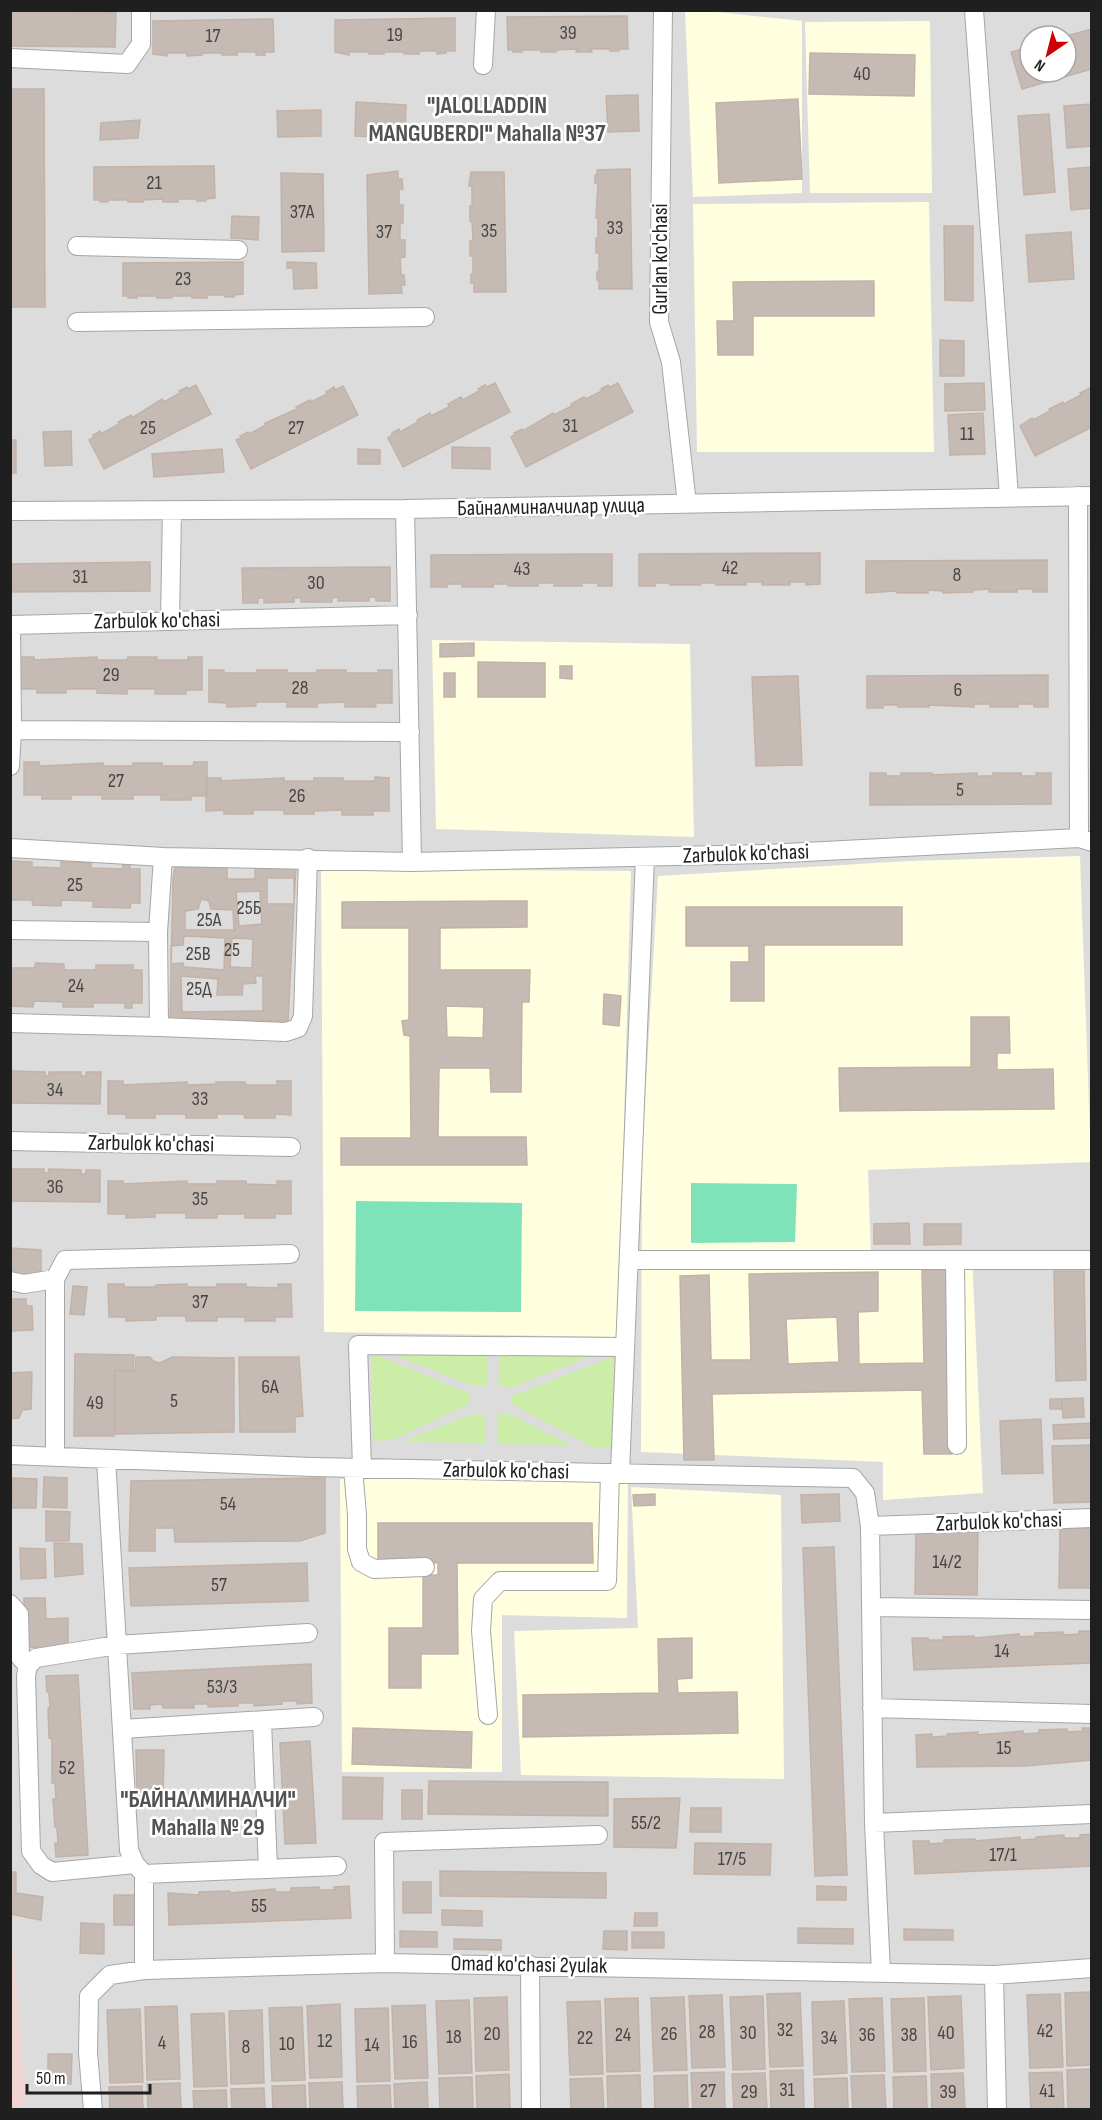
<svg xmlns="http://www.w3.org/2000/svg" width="1102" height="2120" viewBox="0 0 1102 2120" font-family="'Sofia Sans Condensed',sans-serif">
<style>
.residential{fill:#dddcdc;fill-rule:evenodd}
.commercial{fill:#f2d4d3}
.education{fill:#fffedf}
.grass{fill:#cbeda8}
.pitch{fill:#7fe3ba}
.building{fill:#c5bbb4;stroke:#c3b2a6;stroke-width:1.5;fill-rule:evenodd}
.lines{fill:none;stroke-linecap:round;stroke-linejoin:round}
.minor-casing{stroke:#a6a6a6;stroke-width:20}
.minor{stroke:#fff;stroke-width:18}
.labels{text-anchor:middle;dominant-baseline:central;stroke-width:5;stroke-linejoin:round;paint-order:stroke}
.number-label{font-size:20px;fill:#484644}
.street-label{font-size:22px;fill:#1f1f1f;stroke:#fff}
.neighbourhood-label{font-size:24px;font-weight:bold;fill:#525252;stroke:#fff}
</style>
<rect width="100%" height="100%" fill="#f0ece5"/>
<path class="residential" d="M11 11H1091V2109L11 2110ZM1030 36H1066V72H1030Z"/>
<path class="commercial" d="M10 1945 13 1946 26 2101 18 2110 10 2109Z"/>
<path class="education" d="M685 11H707L802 21V193L693 197Z
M930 21 932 193H810L805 22Z
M929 202 934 452H697L693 204Z
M432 640 690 644 694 837 436 829Z
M1080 856 1091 1162 868 1170 871 1257 972 1256 983 1493 883 1500V1462L641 1452 642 1153 658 876 910 861Z
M321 869 631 871 618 1337 324 1332Z
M628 1477 627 1618 502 1615V1772H342L340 1479Z
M631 1487 781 1495 784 1779 521 1775 514 1631 638 1628Z"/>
<path class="grass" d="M500 1347 603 1351 511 1388 498 1385Z
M488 1349 487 1385 473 1386 391 1354Z
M371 1353 469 1393V1404L392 1440 373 1441Z
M615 1356 611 1448H594L512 1404V1396Z
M497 1413 510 1414 571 1445 497 1444Z
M472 1414 486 1415 485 1443 402 1442Z"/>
<path class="pitch" d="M691 1183 797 1184 795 1242 691 1243Z
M356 1201 522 1203 521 1312 355 1311Z"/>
<path class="building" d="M10 11 116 12 115 47 10 46Z
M627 16 628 49H619V51H610V49H591L592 52H576L577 49 556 50V52H541V50H522V52H513V50H508L507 17Z
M455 18V51H446V53L437 54V51H419V54H404V52H384V54H369V52H349V55L335 52V20Z
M273 19 274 52H264L265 55H256V52H237V55H222V53H202V55L187 56V53H167V56L153 54V21Z
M1092 29V69L1022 89 1011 52 1030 47V72H1066V36Z
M810 53 915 55 914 96 809 94Z
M10 89H44L45 307H10Z
M638 95 639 131 608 132 606 96Z
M798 99 802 179 719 183 716 103Z
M356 102 406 105 405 138 355 136Z
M1092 104V146L1067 148 1064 106Z
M321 110V136L278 137 277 111Z
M1049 114 1055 192 1024 195 1018 116Z
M140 120 138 138 100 140 101 123Z
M214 166 215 198 205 199 206 201H197V199H178V202H163V199L143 200V202H128V200H108V202H100V200H94V167Z
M1092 167V208L1071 210 1068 169Z
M630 169 632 289H599V280H597V272H599V253H596V238H598V218H596L598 183H595V175H597V170Z
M398 171V179H402L403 189H399V205H403V223L400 224V240H405V257L400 258 401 275H404L405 285H401L402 293 369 294 367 175Z
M471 172H504L506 292H474V283H471V274H473V256H470V241H473L472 221H470V206H472V186H469Z
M281 173 323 174 324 251 282 252Z
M232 216 259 217 258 240 231 238Z
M944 226H973V301L945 300Z
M1071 232 1074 279 1029 282 1026 235Z
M243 262V294L234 295V297H225V295H207V298H192V296H172V298H157V296H137V298H128V296H123V263Z
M287 262 316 263 317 288 294 289 293 268H287Z
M874 281V316H753V355H718L717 321H734L733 282Z
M940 340 964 341V376H940Z
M495 383 510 412 403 467 388 438 392 435V433L399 429 400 432 418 422 417 420 430 413 431 416 449 407 448 404 461 397 463 400 479 391 478 389 485 385 487 387Z
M618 383 633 412 526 467 511 437 515 435 514 433 522 429 523 431 553 413 554 415 572 406 571 404 584 397 586 399 602 391 601 389 608 385 610 387Z
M984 383 985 410 945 411V384Z
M196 385 211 414 104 469 89 440 94 437 93 435 100 431 101 434 119 424 118 422 131 415 132 418 162 399 164 402 180 393 179 391 187 387 188 389Z
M343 386 358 415 251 469 236 440 241 438 240 436 248 432 249 434 266 425 265 423 297 409 296 407 310 400 311 402 327 394 326 392 334 387 335 390Z
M1092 387V427L1035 456 1020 426 1032 418 1033 420 1050 411 1049 409 1063 402 1064 404 1081 395 1080 393Z
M983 413 985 454 950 455 948 415Z
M71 431 72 465 45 466 43 432Z
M10 440H16V473H10Z
M452 447 490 448V469L452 468Z
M222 449 224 472 154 477 152 454Z
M358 449 380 450V464H358Z
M820 553V584L806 585V582H790V585H762V582H746V585H716V583H701V585H670V583H655V586H639V554Z
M612 554V586H598V583H582V586H554V583H538V586H508V584H493V587H462V584H447V587H431V555Z
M1047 560V592H1033V589H1017V592H989V589L973 590V592L943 593V591L928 590V593H897V591L866 593V561Z
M150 562V591L10 592V564Z
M390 567V601H376V597H369V601H338V597L332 598V602H301V598H294V602L264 603V598H258V603H243L242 568Z
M474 643V656L440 657V644Z
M19 657H34V660L97 657V660H127L128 657H157L156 660H188V657H202V690H186V694H155V689H127V694L97 693V689H66V693H37V689H19Z
M478 662 545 663V697H478Z
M560 666H572V679L560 678Z
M209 670H224V673H257V670H287V673H317V670H346V673H378V670H392V703H375L376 707H345V702L317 703V707H287V702H256V706L227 707V703L209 702Z
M444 673H455V697H444Z
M1048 675V707H1034V704H1018V707H990V704H974V707L929 705V707H898V705H883V708H867V676Z
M798 676 802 765 756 766 752 677Z
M24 762H39V766L103 763V766H133V763H162V766H193L194 762H207V796H191V800H161V795H133V799H102V795H71V799H42V795H24Z
M870 773H886V776H901V773H932V775L977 773V776H993V773H1021V776H1037L1036 773H1051V804L870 805Z
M375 777 389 778V811H373V815H342V810L314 811V814H284V810H253V814H224V810L206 811V778H221V781L284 778V781H314V778H343V781H375Z
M10 861 32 862V867L61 868V862L91 863V868L123 869V864H130V869H140V903H131L130 908 93 907V901L61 900V906L33 905 32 900H10Z
M227 865H255V879H227Z
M296 865 288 1021 170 1020 173 879 175 867Z
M267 878H294V904H267Z
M260 891 262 924 239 926 236 892Z
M201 899 209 901 211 909 233 910 234 930H185V911L198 909Z
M527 901V927L440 928V970H530L529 1002H522L521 1092H491L490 1068H439L438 1137H526L527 1165H341V1138H411L410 1036 404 1035 402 1021 409 1020V928H342V902ZM446 1006 484 1007 483 1038 447 1037Z
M686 907H902V945H764V1001H731V962H749V946H686Z
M184 936 225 938 224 970 184 967 183 963 171 964V946L183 945Z
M232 938 253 939 252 968 230 967Z
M36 963 64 964V970H96V965H133V970H142V1003H132V1008H125V1003H93V1007H63V1002L34 1001 33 1007 10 1006V968H34Z
M181 976 218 979 217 995H242L243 984 256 983 255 976H263V1011L182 1012Z
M604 994 621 996 619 1026 603 1024Z
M971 1017H1009L1010 1053H997V1070L1053 1069 1054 1109 840 1111 839 1068 971 1067Z
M11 1071 45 1072V1076H49V1072H81V1076H86V1072H101L100 1104 10 1103Z
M108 1081H123V1085L187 1082V1085L217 1084 216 1082H245L246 1085H277V1081H291V1115L275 1114V1118H245L244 1114H217V1118H186V1114H155V1118H126V1114H108Z
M11 1169H44V1173H48L49 1169 81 1170V1174H86V1170H100V1202L10 1201Z
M108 1181H123V1184L187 1181V1184H217V1181H246V1184L277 1185V1181H291V1214H275V1218H245V1214H217V1218H186V1213H155V1217L126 1218V1214H108Z
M909 1223 910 1244H874V1224Z
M924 1224H961V1244L924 1245Z
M10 1248 41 1250V1278L10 1274Z
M922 1270H949L952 1454H924L922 1390 712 1394 714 1460H684L680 1276 709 1275 711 1360H751L749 1274 878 1272V1311L858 1312 859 1364 924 1363ZM837 1317 839 1362 788 1364 786 1319Z
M1054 1271H1084L1086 1380 1056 1381Z
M108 1284H124V1287H156V1285L187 1284V1287H217V1284H246V1287L278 1288V1284H291L292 1317H275V1321H245V1317H217V1321H186V1316H156V1320L126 1321V1317H109Z
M73 1286 87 1287 84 1315 70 1314Z
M10 1299H26V1306H32L33 1330 10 1331Z
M75 1354 134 1355 133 1371 115 1370 114 1436H74Z
M136 1357H150L153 1361 160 1363 172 1357 234 1358V1432L115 1434V1371H135Z
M239 1357H299L303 1416 295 1417V1432H240Z
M32 1372 31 1409 22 1410 19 1418 10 1419V1373Z
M1083 1398 1084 1417 1063 1418 1062 1399Z
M1050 1399H1062V1409H1050Z
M1041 1419 1043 1473 1002 1474 1000 1421Z
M1092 1423V1438L1054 1439 1053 1425Z
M1092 1445V1502L1054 1503 1052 1446Z
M44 1477 67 1478V1508L43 1507Z
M13 1478 37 1479 36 1508H12Z
M325 1478V1533L300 1541 175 1542 174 1528H155V1551H129L131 1481Z
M655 1494V1505L634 1506 633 1495Z
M839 1494 840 1521 802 1523 801 1495Z
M46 1511 70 1512 69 1541H46Z
M378 1523H592L593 1563H457L458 1654H421V1688H389V1628H423V1575H438V1563L378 1562Z
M1060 1528H1092V1588H1059Z
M916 1530 978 1531 977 1595 915 1594Z
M54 1543 82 1544 83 1574 55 1577Z
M834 1547 847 1875 815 1876 803 1548Z
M20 1548 45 1549 46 1578 21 1579Z
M307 1563 308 1601 131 1606 129 1568Z
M24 1598H45L46 1619 68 1618V1648L24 1647Z
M1079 1631H1092V1663L914 1670 912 1638H928V1640H944L943 1637 974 1636V1638L1019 1634 1020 1637 1035 1636V1633L1063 1632V1635L1079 1634Z
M692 1638V1678L677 1679 678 1693 737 1692 738 1733 523 1737V1695L659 1693 658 1639Z
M311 1664 312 1703 297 1704 298 1701H282V1704L254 1706V1703H238V1706L208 1707V1704H194V1708H163L162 1704 150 1705V1709H134L132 1673Z
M78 1675 88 1855 56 1857 55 1843H58L57 1827H55L53 1799H56L55 1783H52V1739L49 1738 48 1708 50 1707 49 1692H47L46 1676Z
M353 1728 472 1732 471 1768 352 1764Z
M1082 1728H1092V1760L1025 1766 917 1767 916 1735 932 1734V1737L947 1736V1734L978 1732V1735L1023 1731V1734L1039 1733V1730L1067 1729V1732L1083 1731Z
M310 1741 316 1843 285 1844 280 1743Z
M136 1750H164L163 1798H137Z
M343 1777 383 1778 382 1819H343Z
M429 1781 608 1782V1816L428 1814Z
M402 1790H422V1819H402Z
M680 1798 676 1848 614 1847V1799Z
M691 1808H721V1832H690Z
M1092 1834V1866L915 1874 913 1841H929V1844L944 1843V1840L975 1839V1841L1020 1837V1840L1036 1839V1837L1064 1835V1838H1080V1835Z
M695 1843 771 1844 770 1875 694 1874Z
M440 1871 606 1873V1898L440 1896Z
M10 1872H16V1893L43 1897 41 1920 10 1914Z
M403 1882H431V1913H403Z
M349 1886 351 1918 169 1925 168 1893 199 1895V1892L230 1891V1893L275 1889V1892H291V1888L319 1887V1890H335L334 1887Z
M817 1886 846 1887V1900H817Z
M114 1895H138L137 1925H114Z
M442 1910 482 1911V1926L442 1925Z
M635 1913H657V1926H634Z
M81 1923 104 1924V1954L80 1953Z
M798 1928 853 1929V1944L798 1943Z
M904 1929 953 1930V1940H904Z
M400 1931 437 1932V1947H400Z
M604 1931H627V1950L603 1949Z
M632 1932H664V1948H632Z
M454 1939 501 1940V1950L454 1949Z
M1092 1992V2065L1067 2066 1065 1993Z
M800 1993 803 2066 770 2067 767 1994Z
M1060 1994 1063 2067 1030 2068 1027 1995Z
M722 1995 725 2067 692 2068 689 1996Z
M763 1996 765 2069 733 2070 730 1997Z
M961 1996 964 2068 931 2070 928 1997Z
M507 1997 509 2070 476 2071 474 1998Z
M684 1997 687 2070 654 2071 651 1998Z
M638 1998 640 2071 607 2072 605 1999Z
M882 1998 885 2071 852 2072 849 1999Z
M924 1998 926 2071 894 2072 891 1999Z
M469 2000 472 2073 439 2074 436 2001Z
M600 2001 603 2074 570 2075 567 2002Z
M844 2001 847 2073 814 2075 812 2002Z
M340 2004 342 2077 310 2078 307 2006Z
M425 2005 428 2078 395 2079 392 2006Z
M177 2006 180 2079 147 2080 145 2007Z
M302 2007 305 2080 272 2081 269 2008Z
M388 2008 390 2081 357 2082 355 2009Z
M140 2009 143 2082 110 2083 107 2010Z
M262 2010 264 2083 231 2084 229 2011Z
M224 2013 227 2086 194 2087 191 2014Z
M48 2054H72L71 2084 48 2083Z
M1092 2069V2110H1068L1067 2070Z
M803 2070 804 2110H771L770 2071Z
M724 2072 725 2110H693L691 2073Z
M1062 2072 1064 2110H1031L1029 2073Z
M765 2073 767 2110H734L732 2074Z
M963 2073 965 2110H932L931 2074Z
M509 2074 510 2110H477L476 2076Z
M640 2075 641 2110H608L607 2076Z
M687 2075 688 2110H655L654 2076Z
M884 2075 886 2110H853L851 2076Z
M926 2076 927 2110H894L893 2077Z
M472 2077 473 2110H440L439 2078Z
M602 2078 604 2110H571L570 2079Z
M847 2078 848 2110H815L814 2079Z
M342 2082 343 2110H310L309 2083Z
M427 2082 428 2110H395L394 2084Z
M180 2083 181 2110H148L147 2084Z
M305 2085 306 2110H273L272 2086Z
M390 2085 391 2110H358L357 2086Z
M142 2086 143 2110H110L109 2087Z
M264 2088 265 2110H232L231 2089Z
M226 2090 227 2110H194L193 2091Z"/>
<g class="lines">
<g class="minor-casing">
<path id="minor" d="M663 10 659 322 671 362 687 504
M974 10 1009 497
M10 58 127 64 141 44V10
M483 65 486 10
M77 246 238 250
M77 322 425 317
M1078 496 1079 838
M10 511 405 509 1092 496
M170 621 172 510
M12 730 410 732
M10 766 12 730 11 625 408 615
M10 848 163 857
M412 862 766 854 1079 838 1092 842
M10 930 158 932
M10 1023 159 1027 158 932 163 857 412 862 405 509
M159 1027 286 1032 298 1028 303 1016 308 858
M10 1141 291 1147
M629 1260H1092
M955 1260 957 1445
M10 1281 24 1284 55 1279 65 1260 290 1254
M10 1455 313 1467 853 1478 865 1493 870 1526 874 1823 881 1973
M55 1457V1279
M106 1459 129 1850 135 1864 144 1874V1970
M353 1468 357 1515V1549L361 1562 374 1569 425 1567
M362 1468 358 1345 625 1347
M620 1473 645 857
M870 1526 1092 1518
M10 1604 19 1614 20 1657 28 1666
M871 1607 1092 1610
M872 1708 1092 1714
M488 1715 481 1631 483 1599 500 1581H607L610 1473
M262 1721 268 1869
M122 1729 314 1717
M874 1823 1092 1814
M135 1864 52 1872 41 1865 31 1851 26 1676 28 1666 36 1658 117 1645 308 1633
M144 1874 337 1866
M385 1963 384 1842 598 1835
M530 1965 531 2110
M994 1975 997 2110
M93 2110 88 2053 89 1996 110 1975 144 1970 385 1963 994 1975 1092 1968"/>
</g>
<use href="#minor" class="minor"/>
</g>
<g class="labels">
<g class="number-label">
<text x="568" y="33">39</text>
<text x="395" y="35">19</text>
<text x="213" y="36">17</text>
<text x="862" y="74">40</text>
<text x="154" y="183">21</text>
<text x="302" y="212">37А</text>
<text x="615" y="228">33</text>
<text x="489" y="231">35</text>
<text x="384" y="232">37</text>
<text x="183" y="279">23</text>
<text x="570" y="426">31</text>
<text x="148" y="428">25</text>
<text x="296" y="428">27</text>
<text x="967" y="434">11</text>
<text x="730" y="568">42</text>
<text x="522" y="569">43</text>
<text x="957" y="575">8</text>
<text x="80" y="577">31</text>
<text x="316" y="583">30</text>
<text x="111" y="675">29</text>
<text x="300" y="688">28</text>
<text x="958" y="690">6</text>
<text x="116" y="781">27</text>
<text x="960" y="790">5</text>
<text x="297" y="796">26</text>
<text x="75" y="885">25</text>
<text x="249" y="908">25Б</text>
<text x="209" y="920">25А</text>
<text x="232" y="950">25</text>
<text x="198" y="954">25В</text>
<text x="76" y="986">24</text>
<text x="199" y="989">25Д</text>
<text x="55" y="1090">34</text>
<text x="200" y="1099">33</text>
<text x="55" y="1187">36</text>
<text x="200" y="1199">35</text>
<text x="200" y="1302">37</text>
<text x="270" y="1387">6A</text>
<text x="174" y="1401">5</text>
<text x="95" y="1403">49</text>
<text x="228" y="1504">54</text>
<text x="947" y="1562">14/2</text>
<text x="219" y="1585">57</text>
<text x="1002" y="1651">14</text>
<text x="222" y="1687">53/3</text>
<text x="1004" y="1748">15</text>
<text x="67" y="1768">52</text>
<text x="646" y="1823">55/2</text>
<text x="1003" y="1855">17/1</text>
<text x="732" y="1859">17/5</text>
<text x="259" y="1906">55</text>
<text x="785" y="2030">32</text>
<text x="1045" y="2031">42</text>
<text x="707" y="2032">28</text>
<text x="748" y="2033">30</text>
<text x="946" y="2033">40</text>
<text x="492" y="2034">20</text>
<text x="669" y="2034">26</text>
<text x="623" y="2035">24</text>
<text x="867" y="2035">36</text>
<text x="909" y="2035">38</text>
<text x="454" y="2037">18</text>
<text x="585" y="2038">22</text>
<text x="829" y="2038">34</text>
<text x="325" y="2041">12</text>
<text x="410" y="2042">16</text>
<text x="162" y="2043">4</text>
<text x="287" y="2044">10</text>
<text x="372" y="2045">14</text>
<text x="246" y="2047">8</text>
<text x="787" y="2090">31</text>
<text x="708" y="2091">27</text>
<text x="1047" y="2091">41</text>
<text x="749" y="2092">29</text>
<text x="948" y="2092">39</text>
</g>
<g class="street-label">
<text transform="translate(660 259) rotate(-90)">Gurlan ko'chasi</text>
<text transform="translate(551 507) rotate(-1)">Байналминалчилар улица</text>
<text transform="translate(157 621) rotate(-1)">Zarbulok ko'chasi</text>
<text transform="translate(746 854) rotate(-2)">Zarbulok ko'chasi</text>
<text transform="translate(151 1144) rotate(1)">Zarbulok ko'chasi</text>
<text transform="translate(506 1471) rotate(1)">Zarbulok ko'chasi</text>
<text transform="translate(999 1522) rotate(-2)">Zarbulok ko'chasi</text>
<text transform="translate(529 1965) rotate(1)">Omad ko'chasi 2yulak</text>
</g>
<g class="neighbourhood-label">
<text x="487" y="105">"JALOLLADDIN<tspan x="487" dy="28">MANGUBERDI" Mahalla №37</tspan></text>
<text x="208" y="1799">"БАЙНАЛМИНАЛЧИ"<tspan x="208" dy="28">Mahalla № 29</tspan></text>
</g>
</g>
<rect width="1102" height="2120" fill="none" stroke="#1f1f1f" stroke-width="24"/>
<g transform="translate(1048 54) rotate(215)"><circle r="28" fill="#ffffff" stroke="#a5a5a5" stroke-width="1.5"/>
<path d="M0-4.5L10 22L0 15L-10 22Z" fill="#ce0004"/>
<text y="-9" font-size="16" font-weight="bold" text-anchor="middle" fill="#1f1f1f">N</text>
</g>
<path d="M27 2084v9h123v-9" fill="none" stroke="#1f1f1f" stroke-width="3"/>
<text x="36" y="2084" font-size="18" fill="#1f1f1f" stroke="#ffffff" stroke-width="4.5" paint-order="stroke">50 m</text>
</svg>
